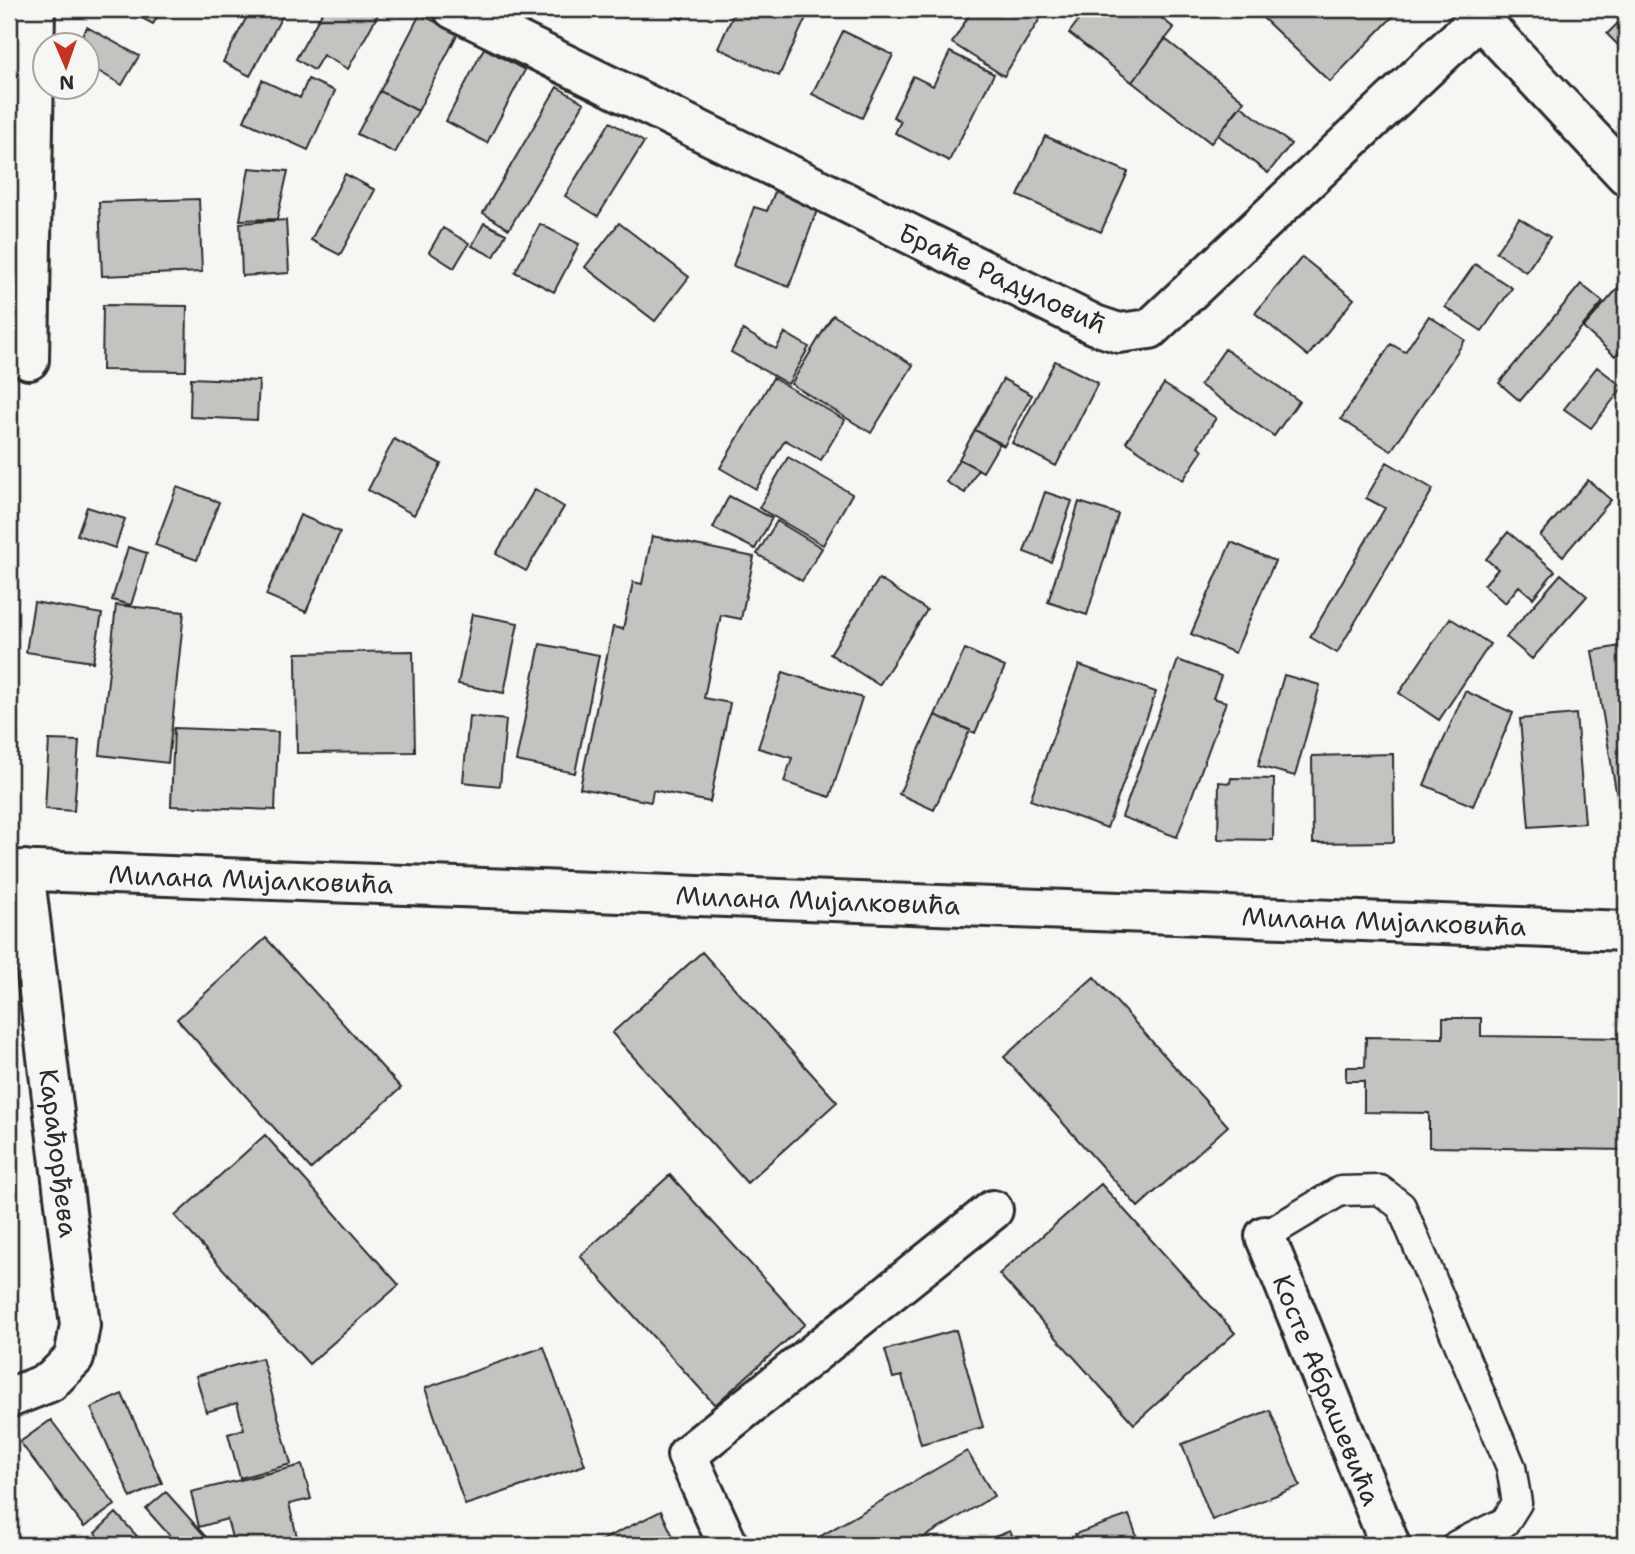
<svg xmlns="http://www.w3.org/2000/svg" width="1635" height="1554" viewBox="0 0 1635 1554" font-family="'Shantell Sans',sans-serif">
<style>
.building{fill:#c3c3c0;stroke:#2b2b2b;stroke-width:2}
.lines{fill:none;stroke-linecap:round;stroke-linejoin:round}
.service-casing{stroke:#2b2b2b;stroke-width:33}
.minor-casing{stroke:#2b2b2b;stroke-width:44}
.tertiary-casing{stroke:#2b2b2b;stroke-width:44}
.service{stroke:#f6f6f2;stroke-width:28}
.minor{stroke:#f6f6f2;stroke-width:38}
.tertiary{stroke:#f6f6f2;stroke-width:38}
.labels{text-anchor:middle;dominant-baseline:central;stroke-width:5;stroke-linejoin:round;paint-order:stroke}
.street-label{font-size:26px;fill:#2b2b2b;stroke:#f6f6f2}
</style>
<rect width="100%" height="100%" fill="#f6f6f2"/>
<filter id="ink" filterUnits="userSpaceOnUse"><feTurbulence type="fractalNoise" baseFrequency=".0143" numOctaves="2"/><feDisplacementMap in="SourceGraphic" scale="14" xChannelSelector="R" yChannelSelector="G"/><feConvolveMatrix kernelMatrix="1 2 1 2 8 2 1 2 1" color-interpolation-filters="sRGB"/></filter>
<g filter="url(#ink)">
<path class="building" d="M125 9H162L153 24Z
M251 9H286L250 76 223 62Z
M324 9H381L348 69 323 55 314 70 296 59Z
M666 9H688L682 19Z
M736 9H810L779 76 718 48Z
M973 9H981L989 13 991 9H1046L1004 76 952 43Z
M1087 9H1150L1174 28 1132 82 1069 33Z
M1270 9H1400L1330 82 1262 17Z
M420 14 458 33 418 111 380 91Z
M1626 15V53L1607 34Z
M87 27 139 56 122 85 88 65V46H76Z
M843 31 893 55 862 118 812 94Z
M1165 39 1244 101 1211 143 1132 82Z
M484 48 525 70 487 143 446 121Z
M950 52 994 74 949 161 895 133 901 121 893 117 913 76 933 86Z
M308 79 335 91 308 150 244 121 262 80 300 98Z
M557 87 584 103 509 229 483 213Z
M380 91 418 111 395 153 357 134Z
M1241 106 1291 144 1268 173 1218 135Z
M610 122 644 142 598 216 565 196Z
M1045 136 1128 172 1101 232 1018 196Z
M249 168 288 171 277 219 240 220Z
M345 174 375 190 340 255 311 240Z
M777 187 820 202 789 287 733 266 754 207 767 211Z
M199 199 202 272 102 276 99 202Z
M1519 218 1550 237 1526 272 1496 252Z
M286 220 289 273 242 276 240 223Z
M484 223 506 234 494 257 472 246Z
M619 223 689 277 655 321 585 267Z
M540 224 579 244 554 292 515 272Z
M443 228 469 243 454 268 429 252Z
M1302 257 1354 299 1308 356 1255 313Z
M1475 264 1512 288 1482 331 1445 307Z
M1626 279V344L1615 356 1583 328Z
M1581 284 1603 302 1520 401 1499 383Z
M103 305 187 306 186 371 102 370Z
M833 315 913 365 871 433 791 384Z
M1429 316 1465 340 1391 451 1341 419 1391 344 1405 352Z
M743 330 776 349 785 333 809 347 788 384 731 352Z
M1225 349 1299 401 1274 436 1200 385Z
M1055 361 1098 383 1056 466 1012 443Z
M1597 367 1623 387 1591 428 1564 409Z
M191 378 259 381 257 420 190 417Z
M773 378 845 420 821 460 785 440 756 489 720 468Z
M1003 379 1032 395 1004 446 975 430Z
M1164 384 1216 418 1198 446 1203 450 1183 480 1126 442Z
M975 430 1000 443 983 472 959 459Z
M394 439 441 464 414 515 368 490Z
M788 457 852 494 823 545 759 508Z
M959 459 978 469 965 493 946 482Z
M1387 462 1433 489 1337 653 1310 637 1385 508 1366 498Z
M1588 480 1611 500 1563 556 1540 536Z
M177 487 219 502 197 560 155 545Z
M535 489 564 507 526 571 496 554Z
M1045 492 1072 501 1051 562 1024 552Z
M729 496 772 518 755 549 713 528Z
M1079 502 1118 514 1087 615 1048 602Z
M87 507 125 519 115 548 77 535Z
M300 515 340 532 306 612 266 595Z
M777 521 822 548 802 581 757 554Z
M1508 532 1555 571 1533 598 1519 586 1505 603 1484 585 1498 569 1486 559Z
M652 536 754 557 741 619 721 615 704 698 730 703 710 802 653 790 651 802 580 788 613 627 623 629 633 582 642 584Z
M1231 542 1275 561 1235 653 1191 634Z
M128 547 147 553 131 605 112 600Z
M1561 574 1587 596 1532 659 1506 637Z
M879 579 927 610 879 685 830 654Z
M34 602 102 614 93 662 26 652Z
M116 605 184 612 168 763 100 755Z
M472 614 518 623 504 693 458 684Z
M1450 618 1490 644 1439 720 1399 693Z
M540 644 599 655 575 773 516 761Z
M1626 645V826H1622L1592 651Z
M965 649 1005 667 975 733 935 715Z
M413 651 415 752 297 753 296 653Z
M1178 660 1221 676 1213 698 1226 702 1177 837 1122 817Z
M1079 665 1156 692 1107 828 1030 800Z
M783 672 862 698 830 797 784 782 792 758 758 748Z
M1284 675 1320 685 1295 776 1258 766Z
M1465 691 1513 713 1473 806 1424 785Z
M1576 714 1585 823 1529 827 1520 719Z
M935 715 970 730 934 810 899 794Z
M469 716 506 720 500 786 463 782Z
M174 728 278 732 275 810 171 806Z
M49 740 79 741 74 811 45 809Z
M1393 754 1394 842 1313 843 1312 756Z
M1231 778 1274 779 1273 840 1218 839 1219 782 1230 783Z
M266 938 401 1088 311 1169 177 1019Z
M702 952 837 1102 747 1183 612 1033Z
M1094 977 1228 1126 1138 1207 1004 1057Z
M1443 1018H1481V1036L1626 1038V1150L1429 1147V1113L1364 1112V1081H1346V1067H1365L1366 1037 1443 1038Z
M265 1135 399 1285 309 1364 175 1216Z
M670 1175 805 1324 715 1405 580 1256Z
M1101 1184 1235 1333 1134 1424 999 1274Z
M956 1330 983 1427 921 1444 902 1376 893 1378 885 1350Z
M544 1347 585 1465 465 1505 425 1388Z
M262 1358 291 1464 240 1478 228 1434 244 1429 237 1403 206 1412 196 1376Z
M122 1394 162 1483 131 1498 91 1408Z
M1270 1410 1300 1486 1212 1520 1182 1444Z
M51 1420 115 1505 84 1527 20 1442Z
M967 1451 994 1496 911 1545H810L809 1543Z
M302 1465 311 1499 289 1504 299 1545H234L227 1519 199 1527 191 1492Z
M166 1492 213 1545H178L146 1509Z
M661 1511 677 1545H595L594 1544Z
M116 1513 145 1545H106L95 1533Z
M1129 1515 1140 1545H1079L1075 1534Z
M1626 1529V1545L1618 1538Z
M1010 1531 1016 1545H974Z
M1316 1537 1320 1545H1295Z
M967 1538 970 1545H949Z"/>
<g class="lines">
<g class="service-casing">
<path id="service" d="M1265 1236 1340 1191 1380 1190 1401 1206 1511 1467 1517 1503 1505 1522 1457 1545"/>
</g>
<g class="minor-casing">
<path id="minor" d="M453 9 1095 325 1119 333 1150 329 1480 18
M1471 9 1626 175
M29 360 35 9
M1265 1236 1390 1545
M9 1398 50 1382 74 1358 80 1325 24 870
M728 1545 687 1455 993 1210"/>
</g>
<g class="tertiary-casing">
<path id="tertiary" d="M9 870 1626 931"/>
</g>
<use href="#service" class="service"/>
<use href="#minor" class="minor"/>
<use href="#tertiary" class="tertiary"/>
</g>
</g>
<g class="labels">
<g class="street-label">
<text transform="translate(1003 278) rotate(25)">Браће Радуловић</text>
<text transform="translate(251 879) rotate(2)">Милана Мијалковића</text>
<text transform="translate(818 900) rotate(2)">Милана Мијалковића</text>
<text transform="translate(1384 921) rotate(2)">Милана Мијалковића</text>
<text transform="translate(59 1153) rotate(83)">Карађорђева</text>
<text transform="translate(1327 1390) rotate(68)">Косте Абрашевића</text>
</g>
</g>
<rect width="1635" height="1554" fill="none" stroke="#f6f6f2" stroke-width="35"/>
<rect x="18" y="18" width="1600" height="1519" fill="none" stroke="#2b2b2b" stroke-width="2.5" filter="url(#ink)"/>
<g transform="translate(66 66) rotate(178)"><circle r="33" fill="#f6f6f2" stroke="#a5a5a2" stroke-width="2"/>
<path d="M0-5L12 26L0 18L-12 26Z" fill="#c8321e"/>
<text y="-10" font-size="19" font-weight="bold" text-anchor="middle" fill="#2b2b2b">N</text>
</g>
</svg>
